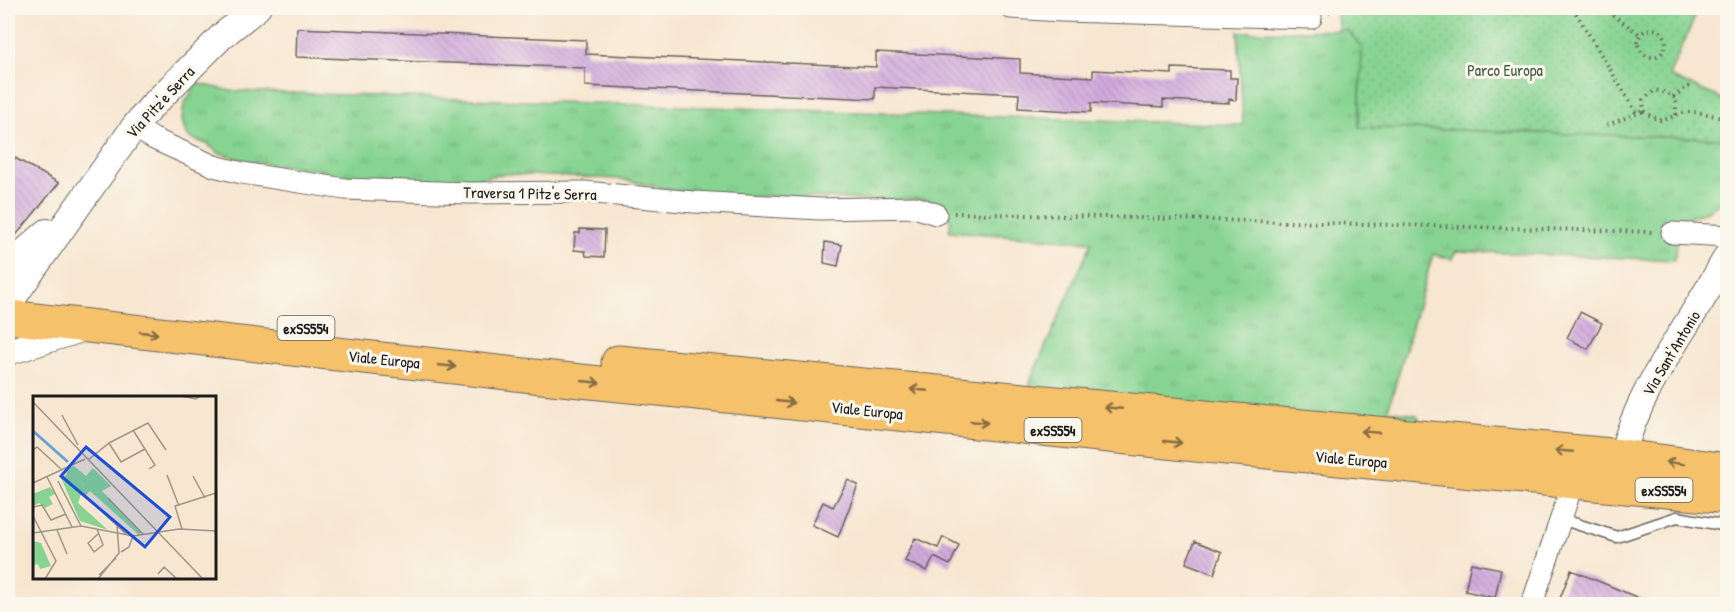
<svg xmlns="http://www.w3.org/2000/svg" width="1735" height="612" viewBox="0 0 1735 612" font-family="'Patrick Hand',sans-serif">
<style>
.grass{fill:url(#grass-tufts);stroke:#527857;stroke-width:1.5}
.park{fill:url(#park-dots);stroke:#527857;stroke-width:1.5}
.building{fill:url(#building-back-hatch)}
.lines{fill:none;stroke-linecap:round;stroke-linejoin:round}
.service-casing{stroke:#69635b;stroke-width:13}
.minor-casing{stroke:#69635b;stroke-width:23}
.tertiary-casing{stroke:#69635b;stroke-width:28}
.primary-casing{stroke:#69635b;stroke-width:35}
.path{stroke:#69635b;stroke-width:4;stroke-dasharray:1.5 4.5;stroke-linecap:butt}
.service{stroke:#fff;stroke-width:10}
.minor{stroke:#fff;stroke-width:21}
.tertiary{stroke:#fff;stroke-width:26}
.primary{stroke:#f5c16b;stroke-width:33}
.oneway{stroke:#886e44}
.labels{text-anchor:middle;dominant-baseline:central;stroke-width:6;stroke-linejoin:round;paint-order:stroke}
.shield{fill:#fbf7ec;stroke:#5f5e5a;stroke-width:1.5}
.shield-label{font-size:15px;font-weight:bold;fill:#1c1c1c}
.park-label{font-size:16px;fill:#415c45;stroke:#fbf7ec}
.street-label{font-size:16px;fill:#1c1c1c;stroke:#fbf7ec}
.inset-river{fill:none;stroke:#65a2d6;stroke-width:3}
.inset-road{fill:none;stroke:#9f9588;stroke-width:1.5}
.view{fill:#1d4ed8;fill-opacity:0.15;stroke:#1d4ed8;stroke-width:3}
.inset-edge{fill:none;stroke:#1c1c1c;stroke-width:3}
</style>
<defs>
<pattern id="grass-tufts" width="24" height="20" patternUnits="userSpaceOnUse" patternTransform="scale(1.5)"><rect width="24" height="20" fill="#87d492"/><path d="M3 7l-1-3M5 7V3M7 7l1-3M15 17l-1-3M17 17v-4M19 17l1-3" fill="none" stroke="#74b57d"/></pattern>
<pattern id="park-dots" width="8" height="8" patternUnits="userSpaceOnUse" patternTransform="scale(1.5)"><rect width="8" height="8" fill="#87d492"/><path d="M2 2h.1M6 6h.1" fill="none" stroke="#74b57d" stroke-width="1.8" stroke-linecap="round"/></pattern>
<pattern id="building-back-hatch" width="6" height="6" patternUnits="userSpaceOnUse" patternTransform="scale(1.5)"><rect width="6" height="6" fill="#d2aadd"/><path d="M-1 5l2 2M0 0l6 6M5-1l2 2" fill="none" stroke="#b492bd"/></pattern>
</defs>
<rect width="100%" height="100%" fill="#fbf7ec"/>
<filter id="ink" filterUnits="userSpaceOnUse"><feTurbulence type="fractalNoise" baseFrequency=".0167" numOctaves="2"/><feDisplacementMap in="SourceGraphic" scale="12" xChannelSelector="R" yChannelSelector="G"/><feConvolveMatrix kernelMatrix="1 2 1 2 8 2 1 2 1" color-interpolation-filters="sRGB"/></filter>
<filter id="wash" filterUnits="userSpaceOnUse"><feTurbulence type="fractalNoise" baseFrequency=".008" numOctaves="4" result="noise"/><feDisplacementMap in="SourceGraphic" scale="24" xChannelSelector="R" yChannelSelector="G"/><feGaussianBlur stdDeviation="1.35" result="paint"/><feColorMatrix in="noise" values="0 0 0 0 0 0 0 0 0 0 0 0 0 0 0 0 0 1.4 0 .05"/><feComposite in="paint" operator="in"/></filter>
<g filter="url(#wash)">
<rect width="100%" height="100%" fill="#f7e6d0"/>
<path class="grass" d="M1347 30 1362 47 1359 127 1727 139 1728 197C1712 210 1700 216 1680 219L1678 223 1667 230 1677 245 1674 260 1456 251 1452 259 1433 254 1388 410 1417 415 1425 430 1028 395 1031 379 1092 242 949 231 951 221 940 205 925 199 865 200 781 196H733L671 190 621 179 505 174 464 181 357 183 323 170 252 162 219 153 207 144 190 138 185 132 182 120 184 104 197 83 231 91 1243 125 1238 32Z"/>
<path class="park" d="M1337 8H1699L1669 76 1727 101V139L1359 127 1362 47 1347 30 1338 31Z"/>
<g id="blocks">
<path class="building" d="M297 28 586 40V54L876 67V52L1020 59V73L1093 77V70L1172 74V68L1230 70V78H1237L1236 100 1229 99V103L1163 100V107L1091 103V112L1018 108 1019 94 875 87V99L585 86V68L296 57Z
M8 154 59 183 8 245Z
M580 229 605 230 604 257 586 256 585 251 574 250 575 233H580Z
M825 242 842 245 838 266 824 263Z
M1580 312 1602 323 1588 349 1567 338Z
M848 480 858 485 838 537 812 525 823 502 833 507Z
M943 537 959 545 950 565 934 557 927 571 905 561 915 538 938 548Z
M1195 541 1222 552 1214 574 1186 563Z
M1471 563 1501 569 1495 598 1465 591Z
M1571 570 1598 581 1653 604H1567L1559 601Z"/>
</g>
</g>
<g filter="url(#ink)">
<use href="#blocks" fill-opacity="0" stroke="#69635b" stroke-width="1.5"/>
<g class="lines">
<g class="service-casing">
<path id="service" d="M1561 519 1617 537 1677 517 1728 526"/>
</g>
<g class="minor-casing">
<path id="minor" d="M1011 8 1062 11 1311 18 1306 8
M134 127 154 139 214 166 242 173 345 189 469 193 584 192 694 202 820 209 915 207 936 214
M1672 233 1728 236
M1532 604 1574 480"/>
</g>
<g class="tertiary-casing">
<path id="tertiary" d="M8 266 47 232
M8 300 15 295 134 127 150 108 222 36 257 8
M8 352 85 328
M1622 456C1641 381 1693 322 1728 254"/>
</g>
<g class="primary-casing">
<path id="primary" d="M8 317 533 376 1196 445 1728 497
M618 362 1622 456 1728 470"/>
</g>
<path class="path" d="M1573 8 1637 114
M1603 8 1641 35
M1513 9 1520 8
M1328 12 1338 8
M1638 43a14 14 0 1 1 28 0a14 14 0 1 1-28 0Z
M1673 97 1691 85
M1676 115V99L1670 94 1655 90 1643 100 1644 111C1667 130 1667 113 1689 112 1703 112 1715 116 1728 120
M1607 125 1644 111
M954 213 1655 232"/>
<use href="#service" class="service"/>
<use href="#minor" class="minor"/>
<use href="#tertiary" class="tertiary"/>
<use href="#primary" class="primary"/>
</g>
<defs><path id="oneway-shaft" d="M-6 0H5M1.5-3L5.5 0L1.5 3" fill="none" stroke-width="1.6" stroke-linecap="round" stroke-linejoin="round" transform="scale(1.5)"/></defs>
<g class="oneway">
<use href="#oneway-shaft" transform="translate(149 333) rotate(6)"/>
<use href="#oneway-shaft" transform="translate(447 366) rotate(6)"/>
<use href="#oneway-shaft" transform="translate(591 382) rotate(6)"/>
<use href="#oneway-shaft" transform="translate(919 390) rotate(-175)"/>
<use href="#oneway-shaft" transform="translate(785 402) rotate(6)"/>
<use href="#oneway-shaft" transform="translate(1113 408) rotate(-175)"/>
<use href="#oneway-shaft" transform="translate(979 422) rotate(6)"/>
<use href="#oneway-shaft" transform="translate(1370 432) rotate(-175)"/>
<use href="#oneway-shaft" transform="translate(1173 442) rotate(6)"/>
<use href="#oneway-shaft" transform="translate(1564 451) rotate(-175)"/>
<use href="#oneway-shaft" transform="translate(1675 463) rotate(-173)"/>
</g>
</g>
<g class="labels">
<g class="shield">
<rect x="277.5" y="316" width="57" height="24" rx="4.5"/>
<rect x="1024.5" y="418" width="57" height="24" rx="4.5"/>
<rect x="1635.5" y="478" width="57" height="24" rx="4.5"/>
</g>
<g class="shield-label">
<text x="306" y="328">exSS554</text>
<text x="1053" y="430">exSS554</text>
<text x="1664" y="490">exSS554</text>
</g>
<g class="park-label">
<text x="1505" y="70">Parco Europa</text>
</g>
<g class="street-label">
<text transform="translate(160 102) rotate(-47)">Via Pitz'e Serra</text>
<text transform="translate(530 193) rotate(1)">Traversa 1 Pitz'e Serra</text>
<text transform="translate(1671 353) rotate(-59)">Via Sant'Antonio</text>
<text transform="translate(384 359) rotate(6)">Viale Europa</text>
<text transform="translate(867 410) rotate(6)">Viale Europa</text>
<text transform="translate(1351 459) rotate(5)">Viale Europa</text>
</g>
</g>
<g transform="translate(33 396)">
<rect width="183" height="183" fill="#f7e6d0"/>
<path d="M41 70 53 80 60 72 78 90 69 95 108 136 106 139 57 95 53 99 48 95 51 89 32 73ZM0 145 8 147 18 170 7 173 5 168 0 169Z" fill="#87d492"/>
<path d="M33 73 51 89 45 107 75 134 47 125 28 82 34 79ZM17 91 22 98 16 101 20 108 12 112 6 107 0 110V98Z" fill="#87d492"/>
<path class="inset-river" d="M0 35 35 66"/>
<path class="inset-road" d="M148 0 163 3 167 0M0 6 170 183M29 19 45 49M100 34 122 69 116 73M76 47 88 66 112 53M0 54 4 51 28 73M55 64 76 47 115 27 133 54M134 79 146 110M160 80 172 102M14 81 39 131M25 85 48 130M0 87 52 63M49 97 94 139M75 102 111 139M0 111 9 109 18 124 33 118M0 120 23 165 12 183M64 133 70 149 61 156 55 147 65 138M149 133 142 110 183 97M24 134 34 158M0 137 48 130 100 140 146 133 183 135M88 156 96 151 100 140M125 178 131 171 144 183M66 179 83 162M65 183 86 157 84 129"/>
<path class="view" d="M53 51 137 121 112 151 28 80Z"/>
<rect width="183" height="183" class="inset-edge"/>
</g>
<rect width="1735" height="612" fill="none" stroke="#fbf7ec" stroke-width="30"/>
</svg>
